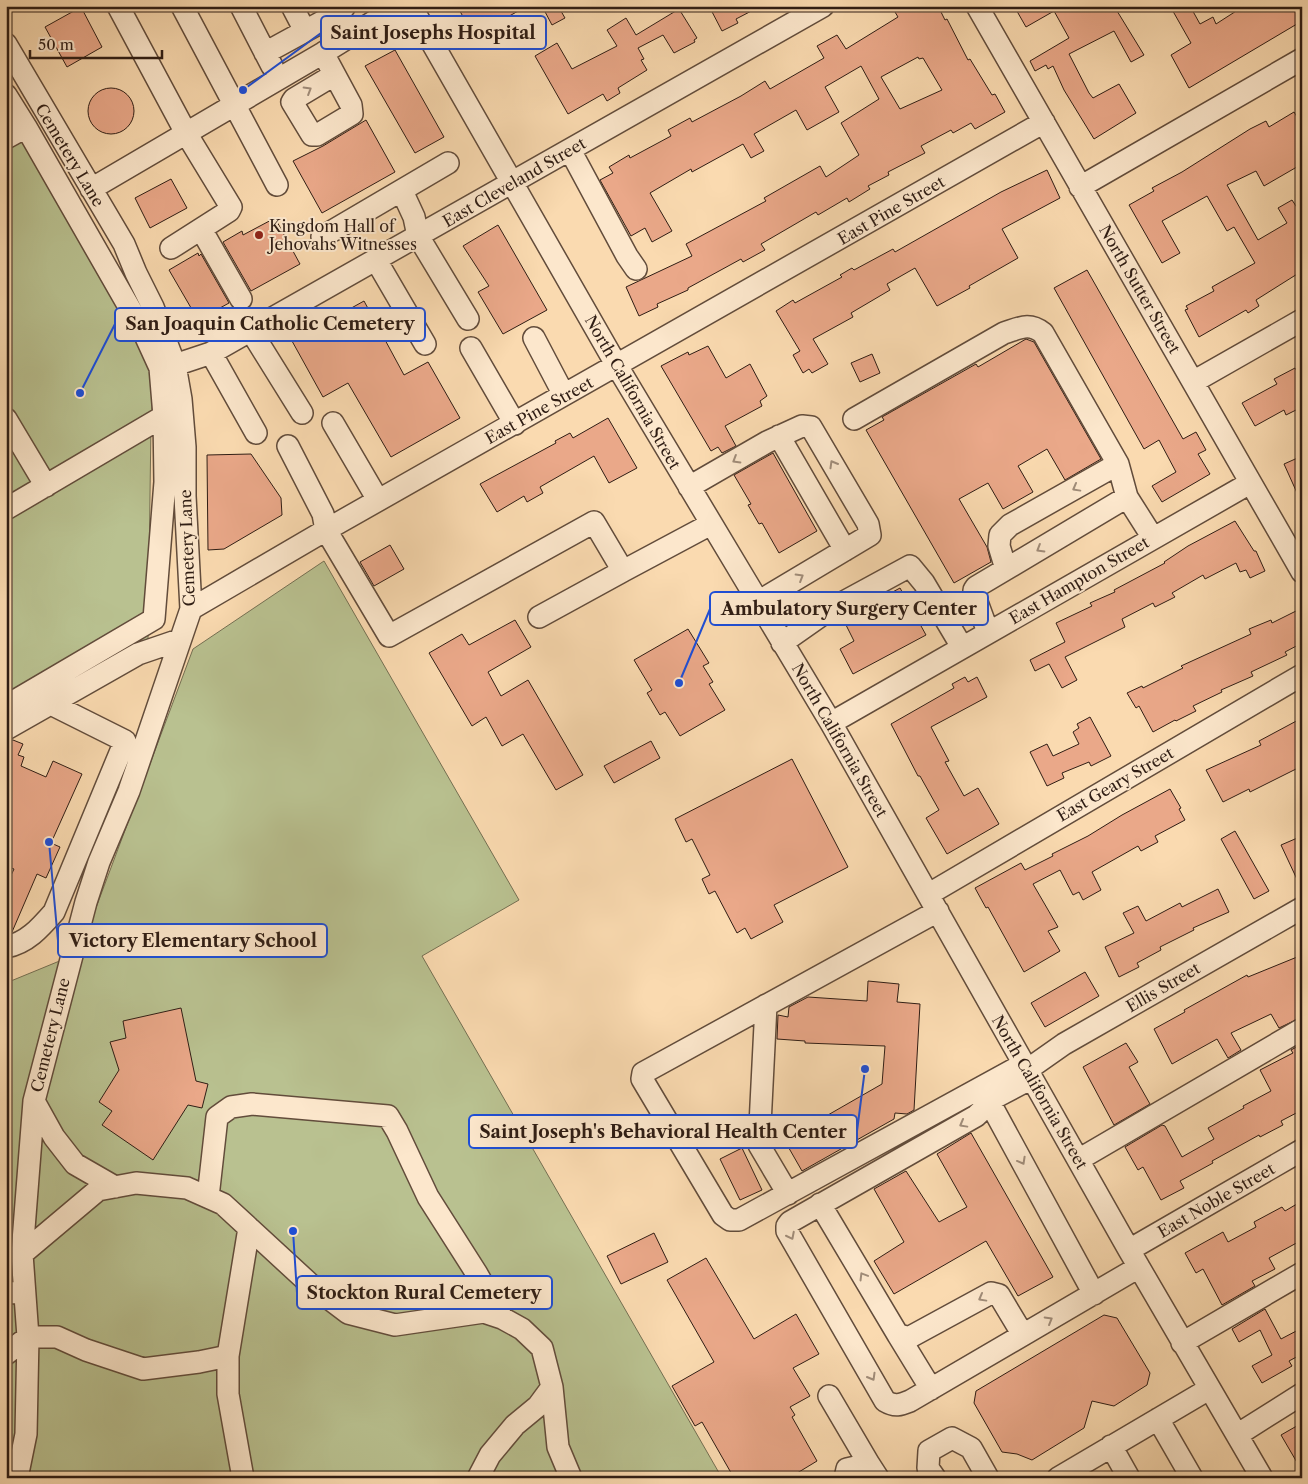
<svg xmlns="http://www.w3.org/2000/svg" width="1308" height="1484" viewBox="0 0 1308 1484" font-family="'Libre Caslon Text',serif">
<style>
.green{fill:#b9c190;stroke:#746f52}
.building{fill:#eaa889;stroke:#2f1d14;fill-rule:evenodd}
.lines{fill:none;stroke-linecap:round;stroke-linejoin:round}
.minor-casing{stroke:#624c3b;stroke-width:24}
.minor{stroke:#fce7cc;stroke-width:21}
.oneway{stroke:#a08c79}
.poi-dot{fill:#8f2418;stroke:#fce7cc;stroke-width:2}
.labels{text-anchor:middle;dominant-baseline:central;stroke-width:4;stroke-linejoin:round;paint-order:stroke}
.street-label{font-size:16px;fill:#2f1d14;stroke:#fce7cc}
.poi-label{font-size:16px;fill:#2f1d14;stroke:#fce7cc;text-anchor:start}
.leader{fill:none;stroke:#1d4ed8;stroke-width:2}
.callout-dot{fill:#1d4ed8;stroke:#fce7cc;stroke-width:2}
.callout{fill:#fce7cc;stroke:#1d4ed8;stroke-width:2}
.callout-label{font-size:18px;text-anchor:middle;font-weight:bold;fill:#2f1d14}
</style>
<rect width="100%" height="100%" fill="#fadab0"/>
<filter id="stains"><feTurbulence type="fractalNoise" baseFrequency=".004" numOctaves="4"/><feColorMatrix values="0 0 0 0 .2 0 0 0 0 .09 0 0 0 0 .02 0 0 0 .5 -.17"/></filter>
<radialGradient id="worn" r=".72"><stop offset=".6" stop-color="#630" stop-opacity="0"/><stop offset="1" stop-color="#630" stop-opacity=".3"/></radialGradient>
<path class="green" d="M6 97 155 361 151 424 148 640 6 720Z
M324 561 519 900 422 956 722 1478H6V983L79 953 193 649Z"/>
<path class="building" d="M457 6H527L474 36Z
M542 6H558L565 18 552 25Z
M709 6H761L736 19 738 23 722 31Z
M905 6H938L945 20 947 19 968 60 970 59 992 95 995 94 1005 112 975 129 971 123 953 133 951 130 921 146 925 153 888 172 889 175 868 186 870 189 849 202 847 198 818 215 816 212 761 244 765 250 743 262 741 259 688 288V290L657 304 658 307 639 316 626 287 692 256 686 244 766 201 764 198 820 166 826 177 859 155 841 123 879 99 861 66 825 87 839 112 807 130 796 110 754 134 764 151 751 158 743 144 692 172 691 169 650 193 672 231 652 242 645 228 631 236 600 180 613 173 609 167 629 155 630 158 671 136 668 130 690 118 692 122 741 96 765 81 770 89 824 58 817 46 837 35 846 49 898 17 895 12ZM918 57 919 59 923 58 942 90 900 109 881 77Z
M1014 6H1114L1144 55 1131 62 1114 31 1069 54 1089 93 1093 98 1119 84 1136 113 1094 139 1064 90 1053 66 1048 69 1046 65 1035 71 1030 61 1069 38 1054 11 1026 27Z
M1170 6H1190L1200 24 1213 17 1216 24 1244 6H1302V21L1189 88 1171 55 1191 43Z
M81 7 102 47 67 67 45 27Z
M679 9 697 38 694 40 695 42 674 53 663 35 638 48 644 59 641 60 647 70 618 88 620 93 607 101 603 94 568 114 535 56 557 43 572 69 617 46 607 30 626 18 636 35Z
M395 50 444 137 415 153 365 66Z
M88 111a23 23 0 1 1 46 0a23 23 0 1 1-46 0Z
M1294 112 1302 125V164L1264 186 1256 171 1227 185 1258 240 1287 223 1278 208 1292 200 1302 215V271L1256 300 1259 306 1248 313 1246 310 1199 337 1185 310 1188 309 1186 306 1214 291 1212 287 1255 263 1234 227 1227 231 1207 196 1162 221 1180 253 1162 263 1129 205 1154 191 1152 188 1182 172 1250 129 1266 121 1269 127Z
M366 120 395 172 322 213 293 161 323 146Z
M1047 170 1060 198 1002 229 1018 258 969 286 970 288 937 306 915 268 887 284 890 290 851 313 853 317 813 339 828 364 812 373 809 369 803 373 793 355 800 351 776 311 793 300 795 303 842 277 840 275 852 268 854 270 893 249 895 252 1001 192Z
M171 179 187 208 150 228 135 198Z
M275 218 300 264 251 291 223 242 242 231 243 235Z
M498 225 547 310 503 334 478 292 489 286 463 246Z
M198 253 199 256 201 254 229 303 200 319 196 312 194 313 169 270Z
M1087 270 1183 439 1196 432 1206 450 1198 454 1210 474 1162 502 1152 486 1176 472 1159 440 1144 449 1054 288Z
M364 301 404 375 428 362 460 418 391 457 348 383 323 397 292 341Z
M1026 339 1034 342 1101 459 1065 480 1047 449 1018 466 1033 492 1003 509 988 483 959 499 987 547 991 562 954 583 866 430 884 420 882 417 976 364 978 367Z
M708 346 726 378 750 364 767 396 760 401 762 406 725 426 736 446 722 453 718 447 711 451 661 366 688 352 689 355Z
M872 354 880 373 860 382 851 363Z
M1295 368 1302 380V407L1286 415 1284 410 1255 426 1242 403 1277 384 1274 379Z
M608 418 637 468 609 483 594 456 540 487 543 493 527 502 524 496 497 512 480 484 556 443 555 441 570 433 573 438Z
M773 453 817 531 779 553 762 523 759 524 748 505 751 504 734 475Z
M251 454 281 498 282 515 224 549 208 550 207 455Z
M1302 456V504L1284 464Z
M1235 521 1254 551H1256L1265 571 1250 578 1246 570 1240 572 1236 563 1205 579 1203 575 1172 593 1175 597 1155 607 1153 603 1122 619 1125 627 1065 657 1077 680 1062 688 1049 664 1035 671 1030 660 1065 642 1056 623 1092 606 1090 603 1115 592 1114 590 1165 563 1164 562 1188 546Z
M390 545 404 569 374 586 360 562Z
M900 588 926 635 853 674 840 649 854 641 843 619Z
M1302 608V643L1285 652 1287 655 1251 672 1253 676 1221 690 1222 692 1193 706 1196 711 1176 721 1175 720 1153 732 1139 706 1136 708 1127 693 1142 686 1143 688 1183 668 1181 666 1251 634 1249 629 1271 620 1272 623Z
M515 620 531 647 488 672 501 696 528 680 583 775 556 790 523 734 502 746 486 717 472 726 429 653 462 634 469 645Z
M688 629 709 663 703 666 713 682 709 684 725 710 680 736 665 712 660 715 647 693 652 690 634 660Z
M965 677 968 682 977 677 987 697 931 727 949 761 945 762 964 796 978 788 999 824 947 854 926 818 939 810 920 776H918L891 724 954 688 952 684Z
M1090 717 1111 756 1091 766 1089 762 1062 773 1064 778 1047 786 1030 752 1047 744 1053 756 1079 744 1073 732 1079 728 1077 724Z
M1302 718V766L1250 792 1249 789 1223 802 1206 770 1261 745 1259 741Z
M13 740 23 744 18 755 24 757 21 766 46 777 53 761 82 774 51 843 60 847 46 878 37 874 12 932 6 934V886L14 869 6 866V746L9 741Z
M651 741 660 758 614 783 604 766Z
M792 759 848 867 774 905 783 922 751 939 745 928 737 933 715 891 709 894 702 879 710 875 692 839 686 842 675 819Z
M1170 789 1181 808 1179 809 1185 820 1155 836 1158 842 1141 851 1138 846 1092 872 1101 890 1083 900 1079 892 1073 895 1060 870 1033 884 1058 927 1048 931 1060 951 1024 972 988 907 986 908 975 888 1021 863 1025 870 1053 856 1052 854 1088 836 1122 815Z
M1235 831 1269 891 1254 899 1221 839Z
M1302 836V890L1281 845Z
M1218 889 1229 912 1193 928 1194 930 1160 947 1161 950 1137 963 1139 967 1119 977 1105 947 1134 933 1123 913 1138 906 1146 921 1180 903 1182 907Z
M1302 955V1017L1279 1028 1271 1014 1231 1033 1241 1050 1228 1058 1217 1039 1172 1064 1154 1029 1185 1012 1184 1010 1247 975 1248 977Z
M1085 972 1099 996 1045 1027 1031 1003Z
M868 981 899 984 897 1002 920 1004 914 1110 907 1114 895 1113 894 1119 802 1171 786 1143 808 1129 807 1127 882 1084 885 1046 805 1043V1041L777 1039 778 1015 788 1017 789 1007 808 997 867 1001Z
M181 1008 196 1081 208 1084 202 1108 188 1105 153 1160 102 1125 112 1111 99 1102 119 1070 110 1042 126 1038 123 1021Z
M1126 1043 1138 1062 1129 1067 1150 1104 1114 1125 1083 1067Z
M1302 1044V1110L1281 1121 1283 1125 1260 1137 1259 1135 1212 1161 1213 1163 1180 1181 1184 1188 1161 1200 1143 1167 1138 1170 1125 1147 1162 1125 1165 1126 1182 1157 1214 1139 1208 1128 1244 1108 1243 1106 1271 1091 1260 1070 1293 1053 1291 1050Z
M971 1133 1053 1277 1018 1296 986 1241 894 1294 874 1261 904 1242 874 1189 906 1171 939 1222 967 1207 937 1154Z
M742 1148 762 1190 740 1200 720 1159Z
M1302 1201V1240L1269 1258 1275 1269 1252 1281 1255 1286 1222 1305 1203 1269 1196 1273 1185 1253 1223 1232 1228 1242 1256 1227 1254 1222 1282 1207 1285 1211Z
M654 1233 668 1262 621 1284 607 1256Z
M706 1258 754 1339 796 1314 819 1354 793 1368 810 1396 790 1407 795 1415 792 1417 817 1461 789 1478H734L702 1422 695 1426 672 1386 714 1362 667 1280Z
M1265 1309 1281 1339 1302 1328V1354L1289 1361 1292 1366 1262 1383 1252 1366 1272 1355 1260 1330 1239 1342 1232 1329Z
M1104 1315 1117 1318 1150 1373 1147 1385 1114 1406 1092 1401 1084 1428 1032 1460 1017 1454 1002 1452 974 1403 976 1391Z
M1302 1423V1471L1281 1435Z"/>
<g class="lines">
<g class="minor-casing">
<path id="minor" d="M118 6 186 133 231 207 229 211 171 248
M182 6 277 185
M241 6 272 66
M292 6 305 31
M411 6 617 366 831 723 1129 1250 1262 1478
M977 6 1302 572
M6 44 124 244 136 273 153 307 175 365 181 399 185 447V496L191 609 129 791 99 862 86 902 34 1101 22 1254 28 1337 26 1434 17 1478
M265 53 340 12 345 6
M323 53 351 105 352 114 317 135H312L292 102 294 99 334 75
M6 95 26 127 6 138
M570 150 627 256 636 269
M1080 187 1302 59
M91 189 323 53 399 6
M402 191 414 217 418 236 468 319
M201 229 241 299
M322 237 448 163
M376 260 425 344
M251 331 302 413
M534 338 564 395
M471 348 515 424
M211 353 256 433
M175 365 211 353 823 6
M1193 382 1302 320
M6 419 46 486
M854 419 1004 333C1020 328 1029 322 1043 333L1118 464 1127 497 1153 538
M333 423 378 500
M779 436 845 550
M288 446 323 514 326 530 389 636 594 522 623 571 711 524
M689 487 767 442 802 426 811 427 868 524 870 535 758 602
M6 509 164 416
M1006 569 999 546 1000 535 1010 525 1118 464
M191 609 326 530 1044 122
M539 617 623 571
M988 632 974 594V590L976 587 1127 497
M782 643 829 610 910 566 924 583 962 647
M6 706 154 619 165 482 164 416 160 368 144 333 26 127
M831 723 1250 483
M6 729 138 654 179 640
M929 894 1302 675
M938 911 643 1073 642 1079 723 1215 730 1220H739L1024 1064
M6 947C27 943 40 928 54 912L125 741 51 704
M766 1005 759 1145 788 1194
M1027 1070 1064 1044 1302 908
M1032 1078 996 1097 976 1116 790 1222 787 1226V1231L885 1401C895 1407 900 1405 910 1401L1139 1267
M34 1101 54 1137 75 1164 115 1187
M990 1103 1094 1294
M1078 1160 1302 1029
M208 1197 217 1117 231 1107 252 1104 388 1116 397 1131 428 1197 477 1274 502 1318
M820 1204 898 1335 907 1337 912 1336 991 1293 999 1295 1023 1335
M1129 1250 1302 1150
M22 1254 98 1190 136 1183 187 1188 223 1204 311 1285 348 1313 395 1325 484 1312 502 1318 522 1329 542 1348 552 1387 538 1406 515 1425 490 1455 478 1478
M6 1293 24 1292
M898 1335 931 1389
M1182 1343 1302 1273
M6 1354 28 1337H57L86 1350 143 1369 199 1362 228 1356
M552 1387 558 1447 571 1478
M829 1396 869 1464
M1158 1419 1192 1478
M1237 1435 1302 1394
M1111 1446 1129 1478
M243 1478 228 1394V1356L249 1228
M845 1478 847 1469 869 1464 878 1478
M935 1478 928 1468 929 1451 952 1438 971 1448 988 1478
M1058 1478 1209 1389"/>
</g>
<use href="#minor" class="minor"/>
</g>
<defs><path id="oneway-chevron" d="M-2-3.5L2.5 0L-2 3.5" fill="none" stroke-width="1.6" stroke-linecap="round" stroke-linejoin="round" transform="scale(1.25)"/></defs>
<g class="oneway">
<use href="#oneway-chevron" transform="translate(308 90) rotate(-31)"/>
<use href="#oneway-chevron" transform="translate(736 460) rotate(149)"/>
<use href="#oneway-chevron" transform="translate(833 464) rotate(-120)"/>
<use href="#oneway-chevron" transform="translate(1076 488) rotate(151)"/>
<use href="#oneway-chevron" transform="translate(1040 549) rotate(149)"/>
<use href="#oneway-chevron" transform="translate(800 577) rotate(-31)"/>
<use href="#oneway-chevron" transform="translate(963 1124) rotate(151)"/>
<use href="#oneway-chevron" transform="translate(1022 1161) rotate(61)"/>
<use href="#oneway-chevron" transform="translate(791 1236) rotate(63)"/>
<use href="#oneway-chevron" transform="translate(863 1276) rotate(-121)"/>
<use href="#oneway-chevron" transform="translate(982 1298) rotate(151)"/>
<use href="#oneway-chevron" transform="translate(1049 1320) rotate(-30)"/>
<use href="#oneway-chevron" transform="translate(872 1377) rotate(60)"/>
</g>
<circle class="poi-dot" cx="259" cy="235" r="5"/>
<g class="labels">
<g class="street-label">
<text transform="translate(70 155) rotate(59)">Cemetery Lane</text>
<text transform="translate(514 182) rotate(-30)">East Cleveland Street</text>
<text transform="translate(891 210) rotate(-30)">East Pine Street</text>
<text transform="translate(1140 289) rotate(60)">North Sutter Street</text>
<text transform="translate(633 392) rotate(60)">North California Street</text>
<text transform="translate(539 410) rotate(-29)">East Pine Street</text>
<text transform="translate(187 548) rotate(-92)">Cemetery Lane</text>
<text transform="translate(1079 580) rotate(-30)">East Hampton Street</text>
<text transform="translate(840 740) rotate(60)">North California Street</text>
<text transform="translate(1115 784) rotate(-30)">East Geary Street</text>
<text transform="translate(1163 987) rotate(-30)">Ellis Street</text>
<text transform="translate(50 1035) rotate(-76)">Cemetery Lane</text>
<text transform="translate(1040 1092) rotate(60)">North California Street</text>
<text transform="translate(1216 1200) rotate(-30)">East Noble Street</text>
</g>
<g class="poi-label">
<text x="269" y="226">Kingdom Hall of<tspan x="269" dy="18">Jehovahs Witnesses</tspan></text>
</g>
</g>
<path class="leader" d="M243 90L321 33M80 393L115 324M679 683L710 609M49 842L58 941M865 1069L857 1131M293 1231L297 1293"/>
<g class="callout-dot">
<circle cx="243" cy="90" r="5"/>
<circle cx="80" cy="393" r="5"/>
<circle cx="679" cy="683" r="5"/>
<circle cx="49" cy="842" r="5"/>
<circle cx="865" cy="1069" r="5"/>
<circle cx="293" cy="1231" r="5"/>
</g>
<g class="callout">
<rect x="321" y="16" width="225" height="33" rx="5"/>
<rect x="115" y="308" width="310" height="33" rx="5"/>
<rect x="710" y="592" width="278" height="33" rx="5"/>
<rect x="58" y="924" width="269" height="33" rx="5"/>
<rect x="469" y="1115" width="388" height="33" rx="5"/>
<rect x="297" y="1276" width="255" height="33" rx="5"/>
</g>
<g class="callout-label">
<text x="433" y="39">Saint Josephs Hospital</text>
<text x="270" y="330">San Joaquin Catholic Cemetery</text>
<text x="849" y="615">Ambulatory Surgery Center</text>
<text x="193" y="947">Victory Elementary School</text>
<text x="663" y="1138">Saint Joseph's Behavioral Health Center</text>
<text x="424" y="1299">Stockton Rural Cemetery</text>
</g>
<rect width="1308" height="1484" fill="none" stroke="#fadab0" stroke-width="25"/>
<rect x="8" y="8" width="1293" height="1469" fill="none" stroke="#2f1d14" stroke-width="2.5"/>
<rect x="12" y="12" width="1283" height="1459" fill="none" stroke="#2f1d14"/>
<path d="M30 50v8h132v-8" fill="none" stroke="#2f1d14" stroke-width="2.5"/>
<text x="38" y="50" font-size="15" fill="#2f1d14" stroke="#fce7cc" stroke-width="4" paint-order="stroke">50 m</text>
<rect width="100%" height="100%" filter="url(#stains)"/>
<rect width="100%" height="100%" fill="url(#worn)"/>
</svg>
